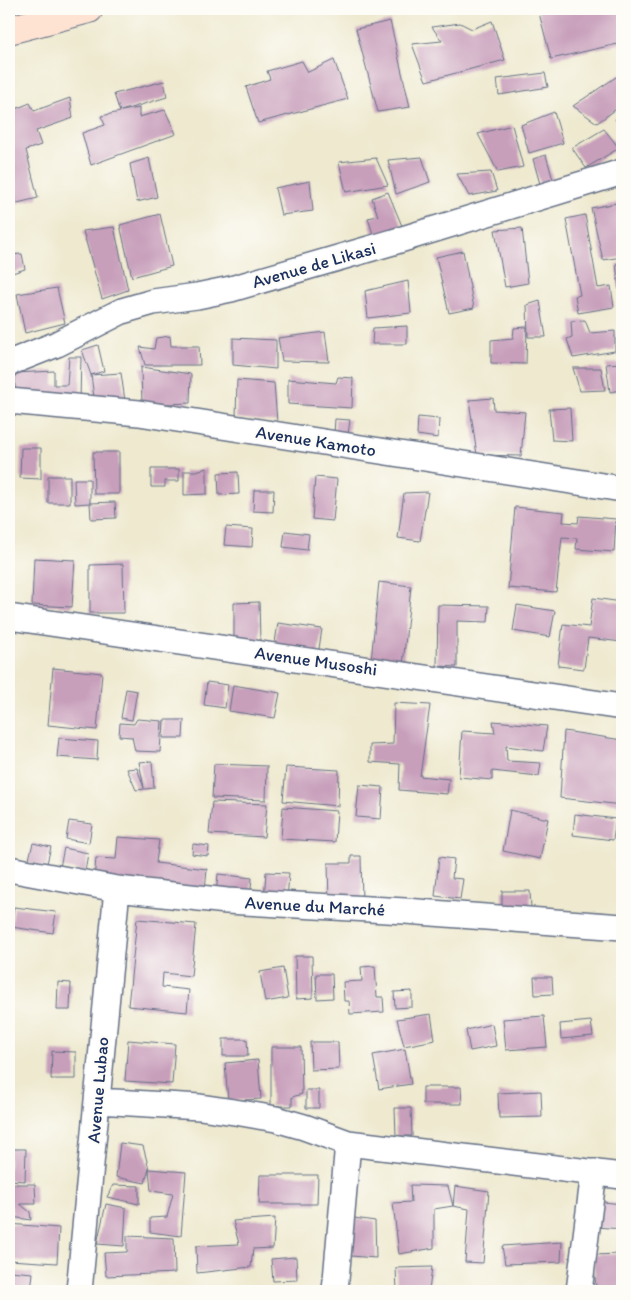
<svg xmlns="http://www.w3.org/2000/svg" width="631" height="1300" viewBox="0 0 631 1300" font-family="Itim,sans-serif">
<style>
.building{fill:#c89fbb}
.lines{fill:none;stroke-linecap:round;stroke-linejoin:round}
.street-casing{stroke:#657086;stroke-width:28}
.secondary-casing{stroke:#657086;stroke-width:30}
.street{stroke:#fff;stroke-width:25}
.secondary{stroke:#fee3d2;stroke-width:28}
.labels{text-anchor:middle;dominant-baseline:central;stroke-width:4.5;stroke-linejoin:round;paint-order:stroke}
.street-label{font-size:18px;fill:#1b2f5e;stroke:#fdfcf7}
</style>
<rect width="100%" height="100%" fill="#fdfcf7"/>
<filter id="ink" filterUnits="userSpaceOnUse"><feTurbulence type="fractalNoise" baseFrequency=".02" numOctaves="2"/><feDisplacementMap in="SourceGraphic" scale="10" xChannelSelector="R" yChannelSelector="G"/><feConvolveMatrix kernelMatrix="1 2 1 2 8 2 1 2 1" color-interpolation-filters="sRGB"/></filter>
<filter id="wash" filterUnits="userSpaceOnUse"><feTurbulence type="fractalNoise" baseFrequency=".0096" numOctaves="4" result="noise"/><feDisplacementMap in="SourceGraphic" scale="20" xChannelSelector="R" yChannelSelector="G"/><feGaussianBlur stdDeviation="1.12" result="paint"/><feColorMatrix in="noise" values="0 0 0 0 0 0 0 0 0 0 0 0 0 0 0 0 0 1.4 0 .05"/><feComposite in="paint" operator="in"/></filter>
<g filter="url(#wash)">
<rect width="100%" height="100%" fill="#eee9cf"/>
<g id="blocks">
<path class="building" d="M538 9H622V43L551 59Z
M390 21 410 107 378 112 356 29Z
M492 21 505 60 426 81 412 44 442 41 432 27 460 23 472 29Z
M334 60 348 99 258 123 246 87 270 79 267 71 302 61 308 72Z
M545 73 548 87 499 95 497 79Z
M622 73V105L597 123 573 106Z
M164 81 167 97 121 111 139 108V117L165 110 176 134 91 165 82 133 105 125 101 116 120 112 114 94Z
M70 98 73 118 36 131 41 145 26 150 38 198 9 205V118L13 117V110L30 103 34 111Z
M554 112 563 143 529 153 521 125Z
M622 115V128L615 119Z
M512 125 523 167 498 172 478 134Z
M604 129 619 148 586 168 572 148Z
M546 155 553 180 540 184 533 159Z
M422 157 430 182 396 194 388 160Z
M149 158 157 197 137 202 130 164Z
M376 158 388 185 346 192 339 162Z
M491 172 497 191 469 196 457 174Z
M310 181 313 211 281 215 275 188Z
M388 192 402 226 374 237 368 218 378 216 372 198Z
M622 202V257L603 260 591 208Z
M160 214 172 266 132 277 120 225Z
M585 215 598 288 611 286 614 307 578 313 575 296 580 295 566 219Z
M114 227 128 290 102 299 83 231Z
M522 228 528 283 505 287 495 230Z
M463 251 474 308 449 313 436 257Z
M22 254 25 269 9 274V255Z
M622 263V289H619L616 264Z
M408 281 411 313 368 318 365 291Z
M57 288 65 323 25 333 17 294Z
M540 301 546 337H528L527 305Z
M585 320 590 333 615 331V351L573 358 567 339 572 337 571 321Z
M407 326V344H372L373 328Z
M527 327 526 364 491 363V340L513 338 514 328Z
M325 332 329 362 282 361 278 338Z
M170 336 171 346H199L200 365H145L140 347 154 349 156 338Z
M233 338 276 340V369L233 365Z
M98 345 104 371 91 375 121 373 125 401 95 405 91 375 82 350Z
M69 357H81L80 400 15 396V373L54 371V385H67Z
M622 363V390L610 392 606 364Z
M141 367 191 374 190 403 142 405Z
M573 368H601L605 390 580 391Z
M338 377 353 378 352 408 288 404V379L336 383Z
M237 380 274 383 277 422 236 418Z
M493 398 494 410 525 412 521 456 477 455 469 400Z
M570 408 572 441 552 440 549 409Z
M418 417 439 419 438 438 417 435Z
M335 419 350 420 348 435 334 433Z
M21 448H41V479L20 478Z
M93 452H119V494H94Z
M207 468V494L184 495V471H196Z
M151 469H179V481H165V487H151Z
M238 472 239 494 219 495 218 473Z
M48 476H70V503H48Z
M315 477 337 479 333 521 312 519Z
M74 479H90V503L75 504Z
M9 480H12L13 502H9Z
M254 490H274L273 512 253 511Z
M428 492 420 541 398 538 404 493Z
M115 502 116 518 91 519 90 503Z
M515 507 564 512 563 522 578 523 579 516 616 519 614 552 576 549 577 538 562 537 556 592 508 588Z
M226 527 253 529 252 547 224 545Z
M285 531 309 534 307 550 283 547Z
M34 558 75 560 72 607 32 605Z
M123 564 124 613H90V565Z
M379 582 411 586 403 665 371 661Z
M593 598 622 602V642L588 638 584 669 558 666 563 624 589 627Z
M259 602 260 641 234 642V603Z
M438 605 489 606 488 622 457 621V667L437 666Z
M517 605 555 611 550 637 513 631Z
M278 623 322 629 318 655 274 649Z
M53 668 102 673 97 730 48 725Z
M207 682 228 685 225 708 204 705Z
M233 685 280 693 275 718 229 711Z
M126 689 137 691 132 720 121 718Z
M394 703 430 705 420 776 449 779 447 794 399 790 400 764 370 762V745L393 744Z
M137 719 162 721 160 752 135 751 132 737 119 736 120 723 134 724Z
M164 720H184L183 738H163Z
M493 721 547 726 543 751 506 746 507 761 541 763 539 776 492 771V780L459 777 462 731 495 733Z
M564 731 622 740V805L560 798Z
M59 738 98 741 97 760 57 757Z
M152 761 154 788 136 790 127 769 137 768 144 788 139 762Z
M214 764 267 766 266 800 212 798Z
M286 767 339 770 338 806 283 801Z
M359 785 383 787 381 819 356 817Z
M212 802 267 804 264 837 209 834Z
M283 807 337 811 335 842 281 839Z
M510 810 548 819 540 859 503 851Z
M575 814 616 819 613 840 573 835Z
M69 821 92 824 89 843 66 839Z
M118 837 159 840 156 863 207 869 205 891 94 880 96 858 116 859Z
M33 843 51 847 46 867 28 863Z
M193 844 209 846 208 856 192 854Z
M64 848 88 853 85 872 60 867Z
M351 856H361L362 903 329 904 328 863H351Z
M439 857 454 859 452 878 463 879 460 899 435 896Z
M266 872 289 873 287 901 264 900Z
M218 874 252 878 250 898 216 895Z
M502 891H530L531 908H502Z
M14 907 56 912 53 933 11 927Z
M137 919 196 924 191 976 163 973 162 987 189 990 187 1012 128 1006Z
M295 956H312L313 998 296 999Z
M375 966 377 997H383L384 1012 350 1014 349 1001H344L343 982 362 981 361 967Z
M283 968 288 998 265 1002 260 972Z
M316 974H332L333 998 317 999Z
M534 977H552L553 994 535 995Z
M58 982 71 983 70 1010H57Z
M412 991V1007L395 1008 394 992Z
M431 1014 435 1040 404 1046 397 1019Z
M544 1016 547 1047 506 1050 503 1019Z
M591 1021 593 1036 561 1039 560 1024Z
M492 1024 496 1046 470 1051 466 1030Z
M223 1039H247L248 1056H223Z
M128 1040 175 1044 172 1084 125 1081Z
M310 1042H338L339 1069 311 1070Z
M271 1047H301L302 1094 292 1097V1106H271Z
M405 1049 411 1084 379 1089 373 1055Z
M52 1051 76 1052V1079H51Z
M258 1060 261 1099 228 1101 225 1063Z
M423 1087H461L462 1104H423Z
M306 1090H319V1108H306Z
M541 1091 542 1117 499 1118 498 1093Z
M395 1108H411L412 1136H396Z
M120 1143 143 1146 149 1169 145 1183 116 1177Z
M9 1149H26L25 1181 9 1180Z
M149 1169 186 1172 181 1236 150 1232V1218L167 1217 173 1194 151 1191Z
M260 1175H318L317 1204H259Z
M9 1184H35L36 1204H20L30 1212 31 1220 12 1217 11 1205H9Z
M113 1185 139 1186V1204L107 1197Z
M410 1185 448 1186 453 1206 434 1209V1248L399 1254 393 1203 411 1202Z
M455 1186 489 1191 483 1263 465 1262 469 1209 453 1206Z
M595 1201 622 1204V1229L596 1227Z
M106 1204 126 1208 124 1246 97 1244Z
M275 1218 273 1248 253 1249 251 1267 197 1273 196 1246 239 1244 233 1221Z
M354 1218 375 1221 376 1258 351 1256Z
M9 1224 59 1228 57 1263 9 1260Z
M127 1236 174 1238 175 1273 106 1276 104 1253 127 1252Z
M562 1242 561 1262 505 1264 502 1246Z
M617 1242H622V1287L596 1288 593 1255 619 1254Z
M296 1257 297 1280 273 1281 271 1259Z
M432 1267 429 1291H397L396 1268Z
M9 1271 33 1273 31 1291H9Z"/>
</g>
</g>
<g filter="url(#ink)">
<use href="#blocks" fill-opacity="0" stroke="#657086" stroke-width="1"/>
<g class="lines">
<g class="street-casing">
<path id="street" d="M9 363 57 344 122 311 153 302 197 296 231 289 393 242 622 172
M9 401 139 413 622 489
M9 617 622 707
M9 869 117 889 227 901 405 911 622 927
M97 1101 200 1107 241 1113 276 1119 304 1127 348 1143 622 1176
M79 1291 117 889
M335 1291 348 1143
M579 1291 594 1172"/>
</g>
<g class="secondary-casing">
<path id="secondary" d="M9 30 89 9"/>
</g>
<use href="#street" class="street"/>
<use href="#secondary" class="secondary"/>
</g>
</g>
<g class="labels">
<g class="street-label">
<text transform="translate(314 265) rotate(-16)">Avenue de Likasi</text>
<text transform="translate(316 441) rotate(9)">Avenue Kamoto</text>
<text transform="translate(316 661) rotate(8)">Avenue Musoshi</text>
<text transform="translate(315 906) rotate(3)">Avenue du Marché</text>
<text transform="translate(98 1090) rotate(-85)">Avenue Lubao</text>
</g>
</g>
<rect width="631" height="1300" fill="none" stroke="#fdfcf7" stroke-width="30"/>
</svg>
